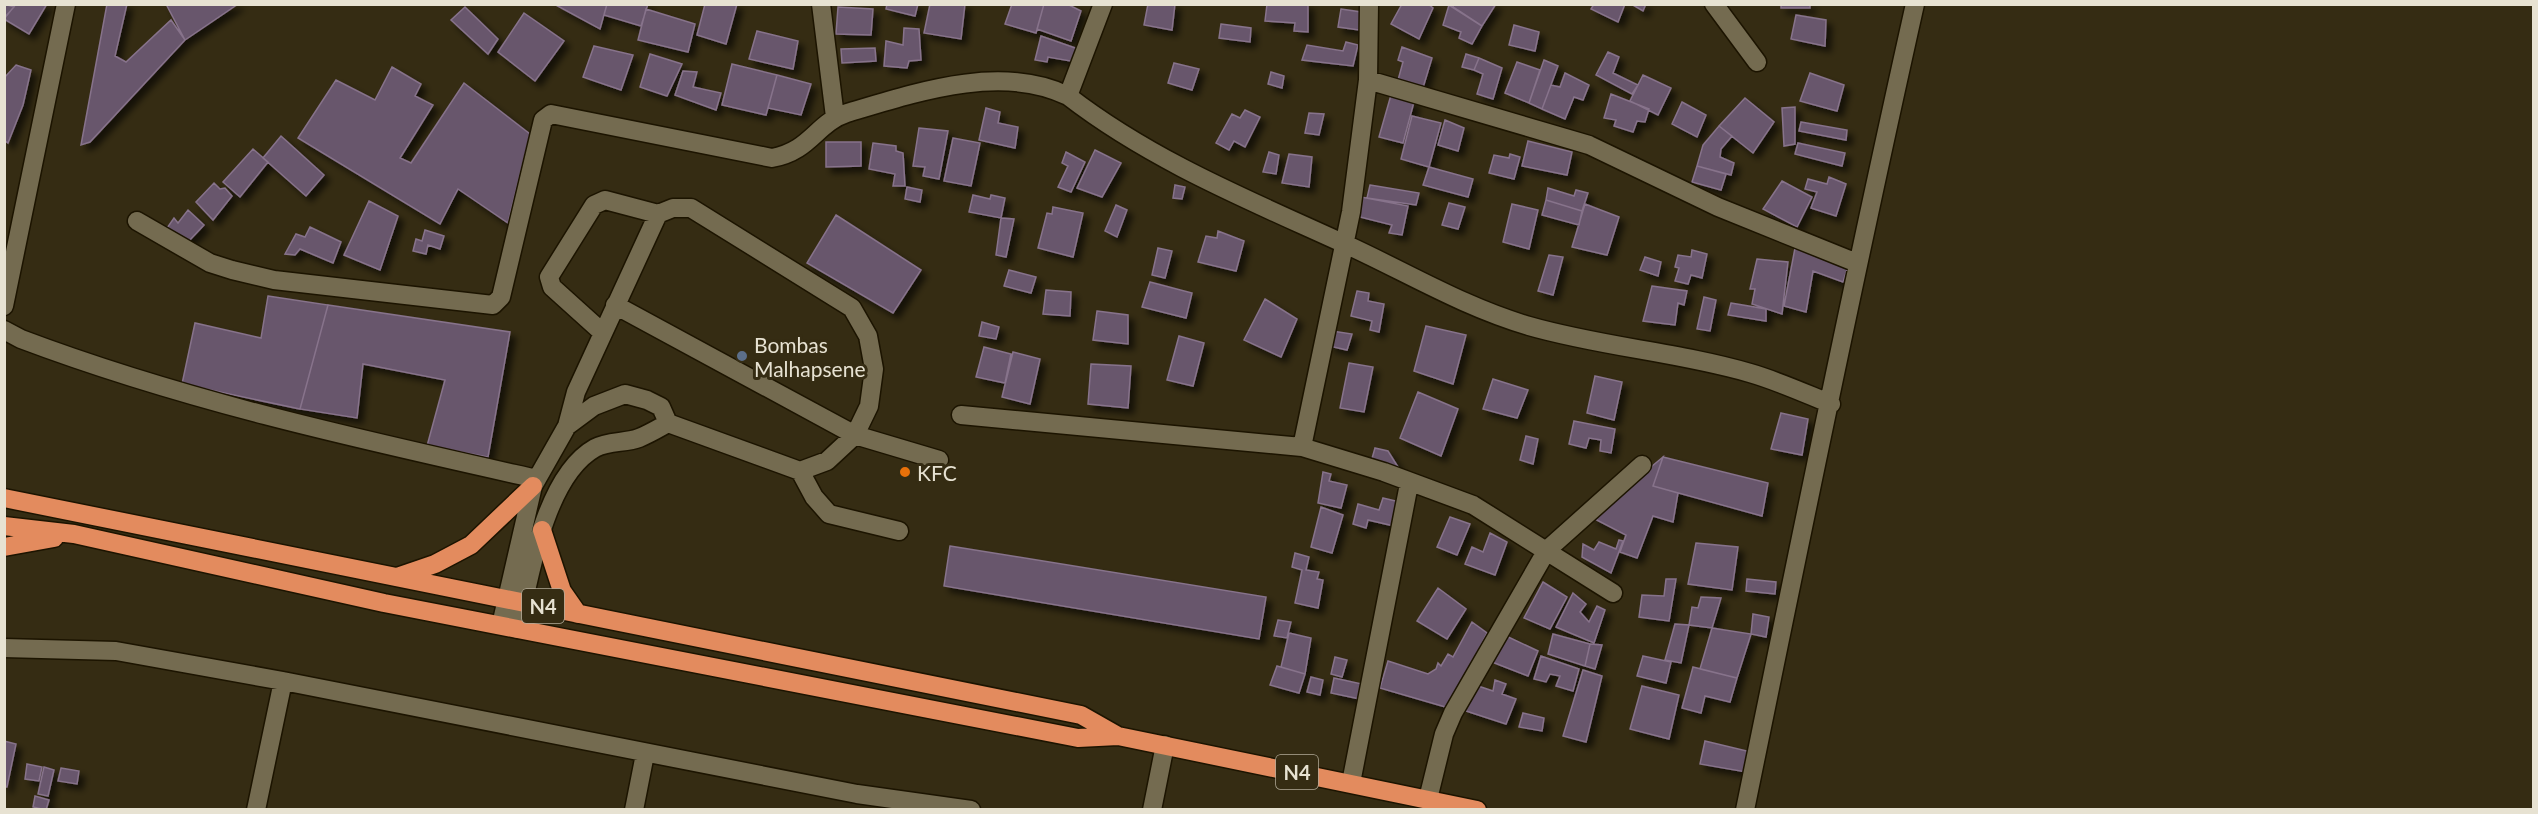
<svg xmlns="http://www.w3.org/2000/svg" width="2538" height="814" viewBox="0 0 2538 814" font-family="Lato,sans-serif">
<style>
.building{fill:#68566c;stroke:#87738b;stroke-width:1.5;filter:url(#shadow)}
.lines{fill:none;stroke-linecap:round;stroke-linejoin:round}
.minor-casing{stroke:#1c1400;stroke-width:21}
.highway-casing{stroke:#1c1400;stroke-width:21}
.minor{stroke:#746b50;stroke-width:18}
.highway{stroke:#e38b5e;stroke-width:18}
.service-dot{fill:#5c6f8a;stroke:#352c13;stroke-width:2}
.food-dot{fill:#e8710a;stroke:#352c13;stroke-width:2}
.labels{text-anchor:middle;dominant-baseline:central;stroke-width:6;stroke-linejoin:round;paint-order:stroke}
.shield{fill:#352c13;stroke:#b2ab99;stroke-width:1.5}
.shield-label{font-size:20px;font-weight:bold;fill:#e7e2d2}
.poi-label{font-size:21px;fill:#e7e2d2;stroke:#352c13;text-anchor:start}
</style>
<defs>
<filter id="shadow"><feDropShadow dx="5.5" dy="5.5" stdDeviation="3" flood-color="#0009"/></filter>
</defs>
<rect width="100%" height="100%" fill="#352c13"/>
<path class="building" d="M4 4 14 7 4 18Z
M16 4H47L29 34 4 19Z
M107 4H127L115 56 126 62 171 20 185 40 90 142 81 145Z
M166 4H238L185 40Z
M554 4H607L600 29Z
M607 4H648L641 26 604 15Z
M705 4H737L726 44 697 35Z
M887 4H918L915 16 886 9Z
M930 4H965L961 39 924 33Z
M1012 4H1044L1036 33 1005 24Z
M1044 4H1067L1081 11 1071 41 1037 29Z
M1148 4H1175L1172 30 1144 25Z
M1267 4H1308V32L1294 31 1295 23 1265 21Z
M1402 4H1428L1433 8 1419 39 1391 24Z
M1454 4H1496L1482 26 1453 7Z
M1594 4H1625L1618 22 1591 9Z
M1631 4H1646L1643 11Z
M1781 4H1810V8H1781Z
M1449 5 1482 26 1472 44 1459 38 1461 32 1443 25Z
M465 7 498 39 488 54 451 20Z
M838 7 873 9 871 35 836 34Z
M646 9 695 24 688 52 638 40Z
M1341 9 1361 12 1359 30 1338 27Z
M524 13 564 41 535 81 498 52Z
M1796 15 1826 20 1825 46 1791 39Z
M1221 24 1251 28 1250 42 1219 38Z
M1514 25 1539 32 1535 51 1509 45Z
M904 28 919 29 921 60 909 61 907 68 884 66 886 41 903 45Z
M757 31 798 41 793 69 749 59Z
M1041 36 1081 50 1076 62 1048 57 1047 62 1035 60Z
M1346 42 1358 45 1353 66 1302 60 1307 45 1343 51Z
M594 46 633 55 621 90 583 77Z
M1402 47 1432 58 1422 91 1398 80 1403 62 1398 60Z
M875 48 876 61 842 63 841 49Z
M1608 52 1619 57 1613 73 1638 85 1632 94 1596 75Z
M650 54 682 64 667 96 640 87Z
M1466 54 1479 58 1474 70 1462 67Z
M1479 58 1502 68 1493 99 1477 94 1483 74 1474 70Z
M1544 60 1558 66 1542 109 1529 103Z
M1517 62 1540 70 1529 103 1505 93Z
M1174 63 1199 69 1192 90 1168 83Z
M732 64 777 75 766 115 722 105Z
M16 65 31 70 23 105 8 143 4 140V78Z
M392 67 421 84 415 96 433 105 400 158 411 163 464 83 530 134 508 223 458 189 440 224 298 138 336 80 375 100Z
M683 71 697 72 693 87 721 93 716 110 675 95Z
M1271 72 1284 76 1282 88 1268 84Z
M1565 73 1589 85 1583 100 1574 97 1565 119 1542 109 1551 85 1560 87Z
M1810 73 1844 85 1837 111 1800 101Z
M777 75 811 84 801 115 768 108Z
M1643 75 1671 88 1658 115 1630 101Z
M1611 94 1649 109 1645 122 1637 121 1633 132 1614 126 1616 120 1604 118Z
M1391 95 1414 102 1403 143 1379 137Z
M1745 98 1774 122 1753 153 1719 126Z
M1682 102 1706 115 1697 137 1672 124Z
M1795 107V144L1784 146 1782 108Z
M986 108 1000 112 998 123 1018 127 1015 148 979 140Z
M1245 110 1260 117 1245 147 1234 141 1229 150 1216 143 1232 114 1240 118Z
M1309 113 1324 114 1319 135 1305 133Z
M1412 116 1441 123 1429 167 1401 159Z
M1445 120 1464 128 1458 151 1438 145Z
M1801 122 1847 130 1846 140 1799 131Z
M1719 126 1732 136 1721 149 1720 157 1734 163 1731 175 1697 166 1703 145Z
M919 128 948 131 939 179 923 176 925 167 913 166Z
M281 136 324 175 306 196 263 158Z
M953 138 980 143 971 186 944 181Z
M1528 141 1572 152 1567 175 1522 166Z
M826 142H861V166L826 167Z
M873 143 896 146V151L903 153 905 186H893L895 174 869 169Z
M1798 143 1845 153 1842 166 1795 154Z
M253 149 268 162 240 197 223 182Z
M1095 150 1121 163 1102 197 1077 188Z
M1066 152 1085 162 1071 192 1058 187 1068 166 1062 163Z
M1269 152 1279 155 1276 174 1263 172Z
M1289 154 1312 157 1309 187 1282 183Z
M1510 154 1520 157 1514 179 1489 173 1494 155 1509 158Z
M1697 166 1726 174 1721 190 1692 182Z
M1429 167 1473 179 1468 197 1423 185Z
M1829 177 1846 184 1836 216 1811 208 1817 192 1805 189 1808 179 1827 184Z
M1782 181 1812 197 1797 227 1763 209Z
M214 183 220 189 225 188 232 196 213 220 196 202Z
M1175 185 1185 187 1182 199 1173 198Z
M1370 185 1419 193 1416 205 1367 198Z
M907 187 922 190 920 202 905 199Z
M1548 188 1574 196 1576 190 1588 193 1582 211 1546 200Z
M973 195 990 199 991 195 1005 198 1001 218 969 212Z
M1361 197 1408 206 1402 235 1389 233 1392 225 1356 216Z
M1546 200 1582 211 1579 225 1542 215Z
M369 201 398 216 380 270 344 255Z
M1449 203 1465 207 1458 229 1442 225Z
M1512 204 1538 210 1529 249 1503 242Z
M1585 204 1619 217 1607 255 1572 247Z
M1116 205 1127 210 1117 237 1105 231Z
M1053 207 1083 213 1073 257 1038 248 1047 213 1052 214Z
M188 210 204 225 187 243 165 231 174 218 178 223Z
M836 215 921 270 893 313 807 263Z
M1001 218 1014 219 1006 257 996 255Z
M310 227 341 242 333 263 300 249 295 255 285 254 296 234 305 237Z
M425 230 444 236 440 249 428 245 426 254 413 251 416 239 422 241Z
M1218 231 1244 241 1236 271 1198 262 1206 236 1217 238Z
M1158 248 1172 251 1165 278 1152 275Z
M1795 248 1848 267 1843 282 1813 271 1806 312 1784 306Z
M1692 250 1707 254 1702 278 1691 275 1688 284 1675 281 1679 268 1675 267 1678 255 1691 257Z
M1549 255 1563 257 1553 295 1538 291Z
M1645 257 1661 262 1658 276 1640 270Z
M1757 259 1788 262 1782 314 1752 304 1755 289H1750Z
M1009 270 1036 277 1031 293 1004 286Z
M1150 282 1192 293 1186 318 1142 307Z
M1652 286 1687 291 1684 305 1678 303 1675 325 1643 321Z
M1046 290 1071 292 1070 316 1043 314Z
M1357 291 1369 293 1368 301 1384 304 1379 332 1370 330 1372 321 1351 316Z
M268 296 328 305 300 409 182 384 195 323 261 338Z
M1704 297 1716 300 1710 331 1697 329Z
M1265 299 1297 319 1281 357 1244 340Z
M1731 303 1766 309V321L1728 315Z
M328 305 510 332 488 457 427 446 445 380 363 364 357 418 300 409Z
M1097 311 1128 315V344L1093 340Z
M982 322 999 327 996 339 979 336Z
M1426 326 1466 335 1453 384 1414 371Z
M1332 331 1352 334 1347 350 1329 346Z
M1179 336 1204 343 1193 386 1167 380Z
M984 347 1011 354 1005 383 976 377Z
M1013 352 1040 359 1030 404 1002 397Z
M1349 363 1373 367 1364 412 1340 408Z
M1091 364 1131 366 1128 408 1088 404Z
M1595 376 1622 382 1614 420 1587 413Z
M1493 379 1528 390 1517 418 1483 409Z
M1418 392 1458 409 1441 456 1400 438Z
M1781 413 1808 419 1802 455 1771 449Z
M1574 421 1615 429 1611 453 1600 451 1601 440 1589 438 1586 448 1569 444Z
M1526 436 1538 439 1533 464 1520 460Z
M1375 448 1388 451 1398 467 1371 462Z
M1663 457 1653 486 1678 493 1673 522 1653 516 1637 558 1620 552 1626 535 1591 517Z
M1663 457 1768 483 1762 516 1653 486Z
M1323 472 1331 474 1329 481 1347 485 1341 508 1318 503Z
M1383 498 1400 502 1394 526 1368 520 1366 528 1353 524 1358 504 1379 510Z
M1321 507 1343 515 1332 553 1311 547Z
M1450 517 1470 524 1457 555 1437 547Z
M1490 533 1507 542 1495 575 1465 564 1472 547 1483 552Z
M1619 540 1623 541 1611 573 1582 557 1583 544 1594 550 1599 542 1616 549Z
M1696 543 1738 547 1732 590 1688 584Z
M950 546 1266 597 1259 639 944 586Z
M1295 553 1309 557 1306 570 1319 572 1317 579 1323 580 1318 608 1295 603 1302 570 1292 567Z
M1666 579H1676L1669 621 1639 617 1642 595 1664 596Z
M1747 579 1776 582 1775 594 1746 591Z
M1543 582 1567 597 1550 629 1524 618Z
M1438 588 1466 609 1447 639 1417 621Z
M1573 593 1586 604 1580 612 1589 622 1597 606 1605 610 1594 643 1556 627Z
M1701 597 1721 598 1712 628 1689 625 1692 607 1698 608Z
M1753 614 1769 617 1766 637 1751 634Z
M1278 620 1291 622 1287 638 1274 636Z
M1472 622 1487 633 1449 708 1380 688 1388 661 1428 674 1436 669 1438 663 1441 666 1448 654 1453 657Z
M1675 624 1689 625 1681 663 1665 660Z
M1712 628 1751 634 1737 678 1700 669Z
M1289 633 1311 638 1305 674 1281 667Z
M1553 634 1590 644 1585 666 1548 654Z
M1504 635 1538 651 1528 676 1492 662Z
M1590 644 1602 645 1595 669 1585 666Z
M1541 656 1579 669 1573 691 1556 686 1560 676 1550 674 1546 682 1534 679Z
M1643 656 1671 662 1666 683 1637 676Z
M1335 657 1347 660 1342 677 1331 674Z
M1277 666 1305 674 1299 693 1270 685Z
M1693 667 1737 678 1730 702 1705 696 1701 713 1682 708Z
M1583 670 1602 676 1586 742 1563 736Z
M1311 677 1323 680 1320 695 1307 692Z
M1334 678 1362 684 1360 699 1331 693Z
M1495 680 1506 684 1502 694 1516 699 1506 724 1463 710 1475 685 1493 691Z
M1642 686 1679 695 1669 739 1630 729Z
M1523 713 1544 718 1542 731 1519 727Z
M4 741 16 744 7 787H4Z
M1705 741 1751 752 1746 772 1700 764Z
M27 764 42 767 39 781 25 779Z
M44 767 54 770 48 796 38 794Z
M61 768 79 771 77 784 58 781Z
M35 796 49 800 46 810 33 807Z"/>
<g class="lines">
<g class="minor-casing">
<path id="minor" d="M821 4 835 117
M1714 4 1757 62
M1368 80 1589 145 1718 207 1857 263
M1068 96 1103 4
M137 221 210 263 232 270 274 280 493 305 501 297 543 120 551 114 772 158C811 151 816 123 847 113 914 93 1001 63 1068 96 1152 161 1251 201 1347 245 1408 273 1464 307 1529 326 1602 347 1678 352 1750 373 1778 381 1804 393 1831 404
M615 305 855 435 939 460
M4 306 66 4
M4 330 21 339C188 402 363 440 537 479
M603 333 552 287 549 277 594 205 605 200 658 214
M961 415 1302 447 1384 472 1473 505 1613 593
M1302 447 1351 212 1368 80 1369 4
M800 471 814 497 829 514 899 531
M501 625 533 486 567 426 594 406 625 394 647 400 661 407 668 423 800 471 827 461 855 435 869 406 874 369 868 336 852 308 691 208H673L658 214 576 392 567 426
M518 629C529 577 545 476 595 448 608 441 626 443 639 438 649 434 659 428 668 423
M4 648 116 651 283 681 857 794 971 810
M1351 783 1409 484
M1428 799 1444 734 1453 713 1547 550 1642 465
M256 810 283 681
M634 810 645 754
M1152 810 1165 745
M1745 810C1800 541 1855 272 1915 4"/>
</g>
<g class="highway-casing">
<path id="highway" d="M4 498 1081 715 1118 736
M4 526 74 534 384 603 1078 738 1118 736 1477 810
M542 530 562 591 578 614
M4 547 54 538
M397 577 435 564 471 545 533 486"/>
</g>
<use href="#minor" class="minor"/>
<use href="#highway" class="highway"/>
</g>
<circle class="service-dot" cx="742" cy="356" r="6"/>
<circle class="food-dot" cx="905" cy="472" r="6"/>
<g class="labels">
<g class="shield">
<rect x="522" y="589" width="42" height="34" rx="4.5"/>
<rect x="1276" y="755" width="42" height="34" rx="4.5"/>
</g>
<g class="shield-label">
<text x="543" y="606">N4</text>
<text x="1297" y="772">N4</text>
</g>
<g class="poi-label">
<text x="754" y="344">Bombas<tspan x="754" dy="24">Malhapsene</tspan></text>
<text x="917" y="472">KFC</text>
</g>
</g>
<rect width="2538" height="814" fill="none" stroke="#e7e2d2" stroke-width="12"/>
</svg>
